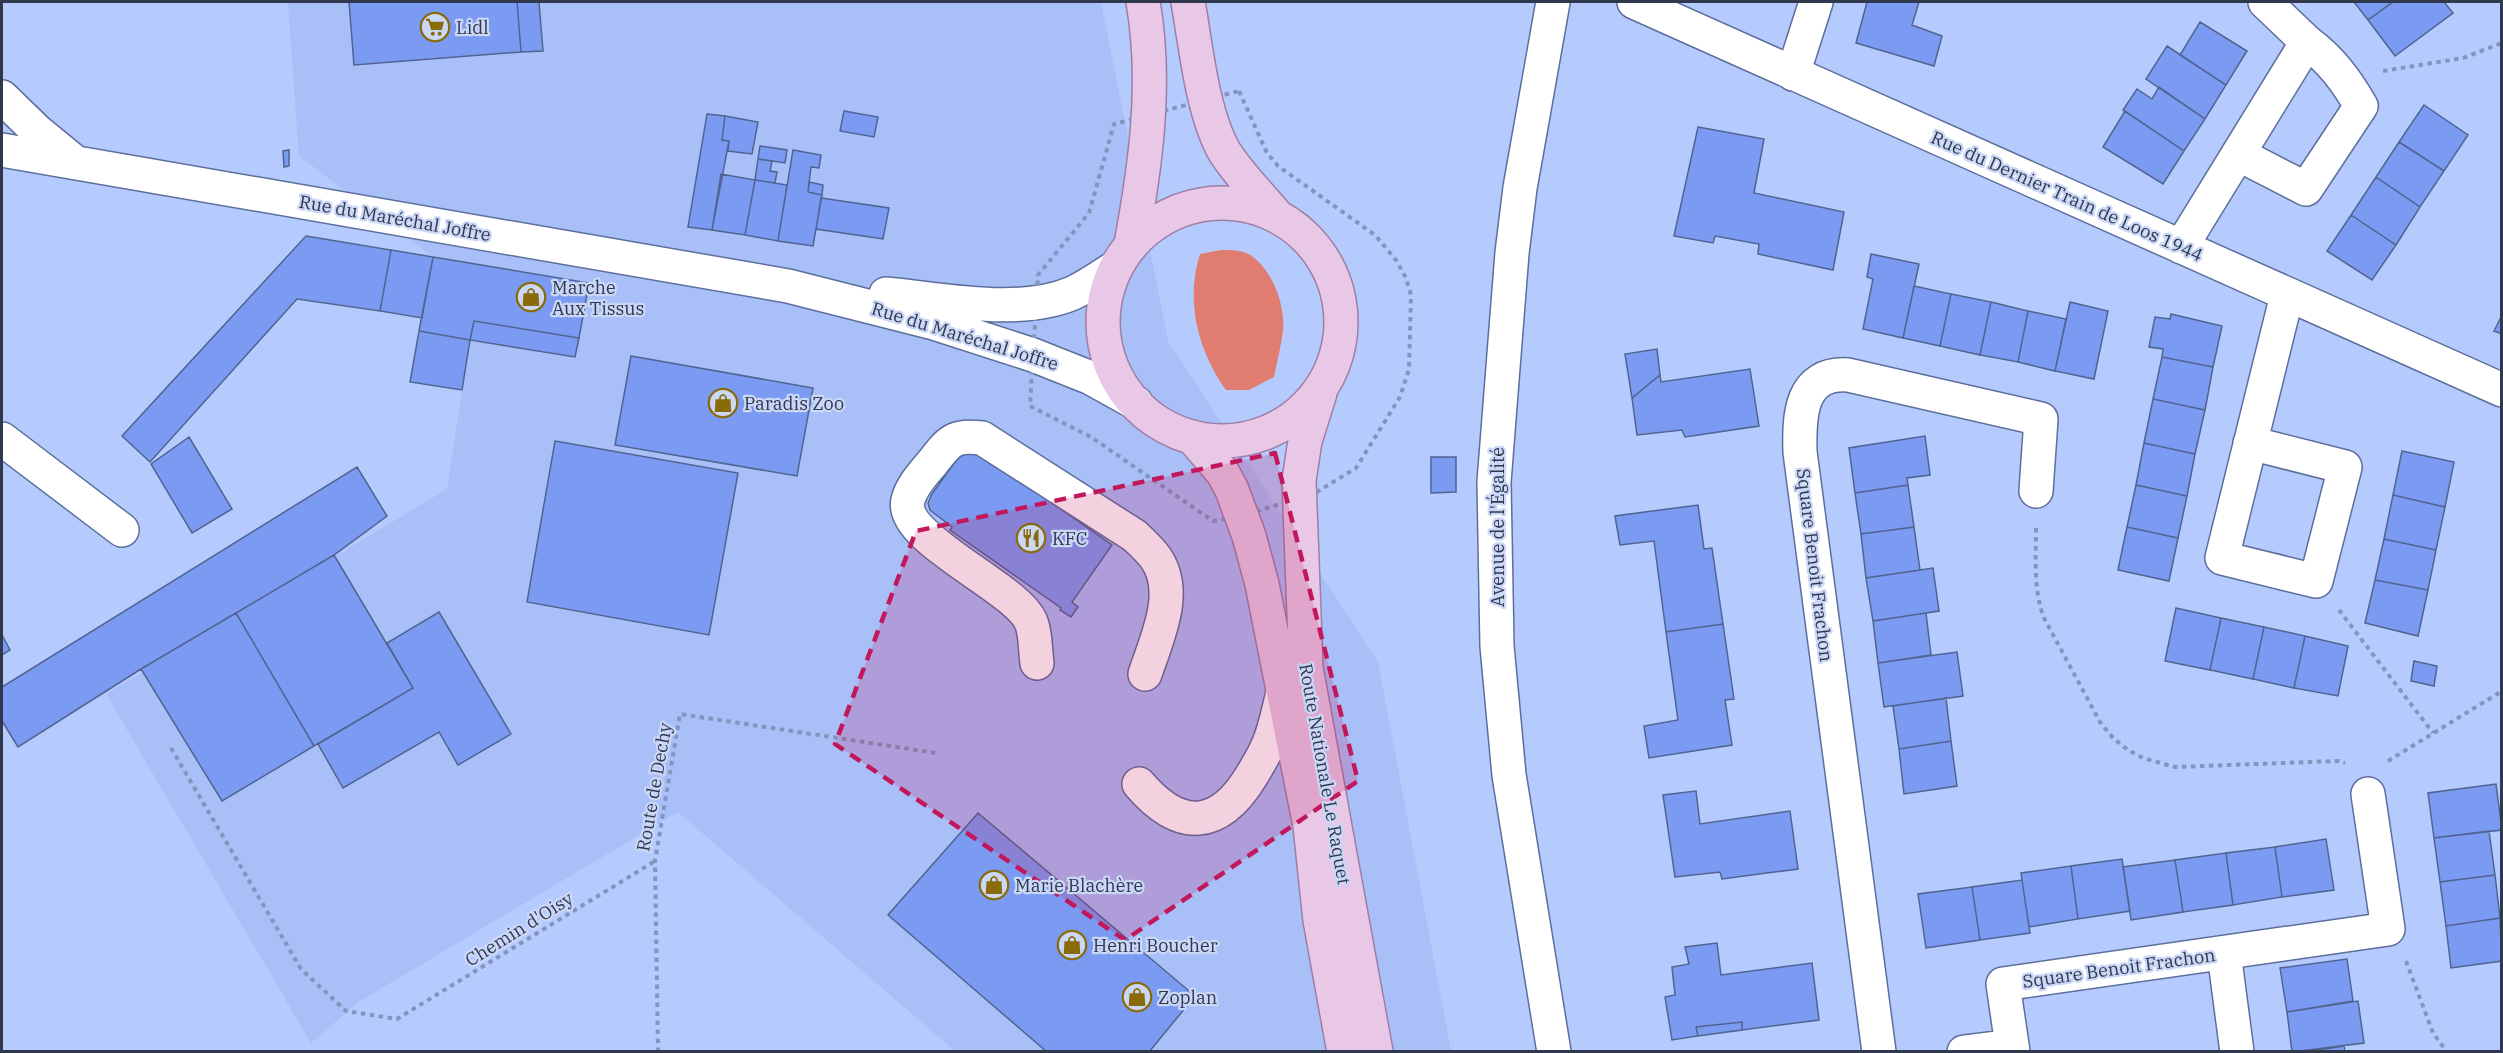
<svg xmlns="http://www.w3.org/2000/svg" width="2503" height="1053" viewBox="0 0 2503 1053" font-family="'IBM Plex Serif',serif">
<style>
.built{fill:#a9bff8}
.green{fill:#e17c70}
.building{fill:#7b9bf3;stroke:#516390;stroke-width:1.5}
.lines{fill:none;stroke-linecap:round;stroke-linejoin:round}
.minor-casing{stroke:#5c6e9c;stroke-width:36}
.major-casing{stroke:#9d7ea5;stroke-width:36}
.path{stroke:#8494bc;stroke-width:4;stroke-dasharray:4.5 4.5;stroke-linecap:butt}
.minor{stroke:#fff;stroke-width:33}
.major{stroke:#e8c8e6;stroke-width:33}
.marked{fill:#c2185b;fill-opacity:0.2;stroke:#c2185b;stroke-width:4.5;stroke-dasharray:12 8;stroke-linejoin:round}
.labels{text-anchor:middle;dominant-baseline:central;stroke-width:4.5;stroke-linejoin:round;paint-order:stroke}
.poi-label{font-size:18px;fill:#30384d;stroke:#cad7f7;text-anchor:start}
.street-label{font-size:18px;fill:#30384d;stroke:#cad7f7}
</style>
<rect width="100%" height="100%" fill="#b5cafd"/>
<path class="built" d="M288 2H1101L1168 341 1378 662 1451 1051H955L678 812 360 1001 311 1043 106 694 447 489 470 340 422 318 433 257 299 156Z"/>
<path class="green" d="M1221 250C1231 250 1245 250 1253 257 1274 273 1285 306 1283 331 1281 346 1277 362 1274 377L1249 390H1226C1198 350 1185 302 1200 254Z"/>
<path class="building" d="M349 2H517L521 52 354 65Z
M517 2H539L543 51 521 52Z
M1867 2H1919L1912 25 1942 36 1934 66 1856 43Z
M2354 2H2393L2368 20Z
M2393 2H2444L2453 13 2395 56 2368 20Z
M2200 22 2247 51 2226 85 2180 55Z
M2167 46 2226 85 2205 119 2146 79Z
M2159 87 2205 119 2184 151 2123 110 2137 89 2152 99Z
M2424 105 2468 135 2444 171 2399 142Z
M844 111 878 117 874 137 840 131Z
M2125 111 2184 151 2163 184 2103 147Z
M707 114 725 116 722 140 729 141 712 230 688 227Z
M725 116 758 122 752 154 728 151 729 141 722 140Z
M1698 127 1764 139 1754 193 1844 212 1833 270 1758 254 1759 244 1715 236 1713 243 1674 236Z
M2399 142 2444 171 2420 207 2376 177Z
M760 146 787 150 785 163 758 159Z
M289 150V166L284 167 283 151Z
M793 150 821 155 819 168 811 167 808 192 822 195 813 246 778 241Z
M758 159 772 161 770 171 777 172 775 183 755 180Z
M721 174 755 180 745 235 712 230Z
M2376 177 2420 207 2396 245 2351 215Z
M755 180 787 185 778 241 745 235Z
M809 182 823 185 822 195 808 192Z
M821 198 889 208 883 239 816 229Z
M2351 215 2396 245 2372 280 2327 251Z
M306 236 391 250 380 311 297 299 150 462 122 436Z
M391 250 433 257 422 318 380 311Z
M1871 254 1919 264 1903 338 1863 329 1873 279 1867 277Z
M433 257 589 283 579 338 474 321 470 340 419 331Z
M1914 286 1951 294 1940 346 1903 338Z
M1951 294 1991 302 1980 355 1940 346Z
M1991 302 2028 311 2018 362 1980 355Z
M2070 302 2108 311 2094 379 2055 371Z
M2028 311 2066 319 2055 371 2018 362Z
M2171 314 2222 326 2213 367 2162 357 2163 349 2149 347 2155 317 2170 319Z
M2502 315V334L2494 331Z
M474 321 579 338 575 357 470 340Z
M419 331 470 340 462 390 410 382Z
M1657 349 1660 375 1632 398 1625 354Z
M631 356 813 388 797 476 615 445Z
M2162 357 2213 367 2205 410 2153 399Z
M1750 369 1759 426 1685 437 1682 430 1637 435 1632 398 1660 375 1661 382Z
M2153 399 2205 410 2195 454 2144 443Z
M1925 436 1930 475 1907 478 1908 485 1855 493 1849 448Z
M189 437 232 509 192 533 151 464Z
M555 441 738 473 709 635 527 602Z
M2144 443 2195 454 2187 496 2136 485Z
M2402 451 2454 462 2445 507 2393 495Z
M962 452H974L995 467 997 464 1112 545 1072 602 1078 607 1071 617 1060 610 1061 608 950 530 952 527 930 510 928 503 932 494Z
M1431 457H1456V492L1431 493Z
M357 467 387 516 334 555 141 669 18 747 2 721V687Z
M1908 485 1914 527 1861 534 1855 493Z
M2136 485 2187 496 2178 538 2127 527Z
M2393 495 2445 507 2436 550 2384 539Z
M1698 505 1704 549 1712 548 1723 624 1666 632 1654 541 1620 545 1615 516Z
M1914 527 1920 570 1866 578 1861 534Z
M2127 527 2178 538 2169 581 2118 570Z
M2384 539 2436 550 2428 590 2375 580Z
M334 555 413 688 314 746 236 613Z
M1933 568 1939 611 1873 621 1866 578Z
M2375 580 2428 590 2418 636 2365 623Z
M2176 608 2221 618 2210 670 2165 661Z
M439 612 511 734 458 765 439 732 343 788 318 744 413 688 387 643Z
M236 613 314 746 222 801 141 669Z
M1926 613 1931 655 1878 663 1873 621Z
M2221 618 2264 627 2253 679 2210 670Z
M1723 624 1734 699 1725 700 1732 745 1649 758 1644 726 1678 720 1666 632Z
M2264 627 2305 636 2294 688 2253 679Z
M2 635 10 650 2 655Z
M2305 636 2348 646 2338 696 2294 688Z
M1957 652 1963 696 1884 707 1878 663Z
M2414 661 2437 666 2434 686 2411 681Z
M1946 698 1951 741 1899 749 1893 706Z
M1951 741 1957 786 1904 794 1899 749Z
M2496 784 2502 830 2434 838 2428 793Z
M1696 791 1700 824 1790 811 1798 869 1722 879 1720 872 1675 877 1663 795Z
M978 813 1195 996 1149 1052H1047L888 915Z
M2489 831 2495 875 2440 882 2434 838Z
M2326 839 2334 890 2282 897 2275 847Z
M2275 847 2282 897 2233 905 2226 853Z
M2226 853 2233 905 2183 912 2175 860Z
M2122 859 2130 911 2078 919 2071 866Z
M2175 860 2183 912 2131 920 2123 867Z
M2071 866 2078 919 2029 927 2021 873Z
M2495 875 2500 918 2446 926 2440 882Z
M2022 880 2030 933 1980 940 1972 887Z
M1972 887 1980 940 1926 948 1918 894Z
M2500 918 2502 961 2451 968 2446 926Z
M1717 943 1721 975 1812 963 1819 1020 1742 1030V1022L1696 1027 1698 1036 1672 1040 1665 997 1675 995 1672 967 1689 964 1685 947Z
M2347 959 2353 1001 2287 1012 2280 968Z
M2358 1001 2364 1043 2292 1052 2287 1012Z
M1742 1022V1030L1698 1036 1696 1027Z
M2344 1046 2345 1052H2305Z"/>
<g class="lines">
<g class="minor-casing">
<path id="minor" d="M1553 2 1520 188 1512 253 1494 482 1497 646 1509 775 1554 1052
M1634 2 2502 390
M1793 74 1816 2
M2 97 37 131 76 163
M2 150 788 286 934 323 1033 355 1091 378 1136 403
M2238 154 2306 189 2361 106C2346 80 2331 60 2307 42
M2181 247 2307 42 2265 2
M886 294C942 299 1020 316 1073 293 1088 286 1102 276 1116 267
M2 439 122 530
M2250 443 2345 467 2316 581 2222 558 2287 295
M1037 663C1035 650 1036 633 1031 622 1017 587 898 539 908 500 912 485 924 473 933 462 950 440 954 435 982 438L1135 536C1142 543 1149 549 1155 557 1180 591 1157 638 1145 674
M1139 784C1180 832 1219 830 1252 775 1258 765 1265 754 1269 743 1276 726 1279 707 1284 689
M2224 953 2237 1052
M1879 1052 1800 452C1799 416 1800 372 1848 375L2041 419 2036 491
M1964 1052 2012 1046
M2013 1052 2003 984 2388 929 2368 794"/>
</g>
<g class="major-casing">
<path id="major" d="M1188 2C1196 46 1202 112 1224 151 1238 174 1260 195 1277 216
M1103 322a119 119 0 1 1 238 0a119 119 0 1 1-238 0Z
M1131 244C1146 164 1157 82 1143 2
M1320 393 1305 441 1299 480 1306 668 1376 1052
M1192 437 1223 473 1232 490 1249 536 1262 584 1310 826 1320 920 1344 1052"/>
</g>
<path class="path" d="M2383 71 2463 58 2502 43
M1239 91 1267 153 1278 166 1375 235 1396 260 1406 278 1411 295 1409 369 1400 397 1356 468 1317 492 1243 516 1213 521 1091 437 1030 406 1038 275 1089 213 1114 124Z
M2036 528C2036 558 2033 589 2044 618L2100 722 2113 738 2128 750 2143 758 2175 767 2338 761 2345 763
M2339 610 2433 733
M171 748 301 969 346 1011 397 1019 655 861
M2388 761 2502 691
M2406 961 2433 1033 2447 1052
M658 1052 655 861 680 714 936 753"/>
<use href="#minor" class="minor"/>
<use href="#major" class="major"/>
</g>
<path class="marked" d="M1275 453 1358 781 1125 940 835 744 916 531Z"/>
<defs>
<g id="supermarket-ring" transform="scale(1.5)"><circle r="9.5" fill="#cad7f7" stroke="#8a6b0a" stroke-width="1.5"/><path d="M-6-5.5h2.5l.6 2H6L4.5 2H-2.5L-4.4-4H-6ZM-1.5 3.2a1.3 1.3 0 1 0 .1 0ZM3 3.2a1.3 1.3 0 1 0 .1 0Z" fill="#8a6b0a"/></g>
<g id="shop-ring" transform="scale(1.5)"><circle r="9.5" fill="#cad7f7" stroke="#8a6b0a" stroke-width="1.5"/><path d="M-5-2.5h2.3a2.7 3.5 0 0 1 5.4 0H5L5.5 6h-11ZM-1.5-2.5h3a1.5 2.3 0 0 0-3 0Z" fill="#8a6b0a"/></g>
<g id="restaurant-ring" transform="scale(1.5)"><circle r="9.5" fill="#cad7f7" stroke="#8a6b0a" stroke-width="1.5"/><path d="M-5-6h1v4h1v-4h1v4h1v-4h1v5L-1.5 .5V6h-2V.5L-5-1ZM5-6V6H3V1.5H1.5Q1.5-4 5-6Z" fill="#8a6b0a"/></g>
</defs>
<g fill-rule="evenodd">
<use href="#supermarket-ring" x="435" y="27"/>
<use href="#shop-ring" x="531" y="297"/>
<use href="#shop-ring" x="723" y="403"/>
<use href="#restaurant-ring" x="1031" y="538"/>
<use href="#shop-ring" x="994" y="885"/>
<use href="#shop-ring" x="1072" y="945"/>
<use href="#shop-ring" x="1137" y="997"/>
</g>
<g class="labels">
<g class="poi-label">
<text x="456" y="27">Lidl</text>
<text x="552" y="287">Marche<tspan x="552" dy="21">Aux Tissus</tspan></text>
<text x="744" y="403">Paradis Zoo</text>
<text x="1052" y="538">KFC</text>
<text x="1015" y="885">Marie Blachère</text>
<text x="1093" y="945">Henri Boucher</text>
<text x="1158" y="997">Zoplan</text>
</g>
<g class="street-label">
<text transform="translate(2067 196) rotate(24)">Rue du Dernier Train de Loos 1944</text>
<text transform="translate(395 218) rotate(10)">Rue du Maréchal Joffre</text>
<text transform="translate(965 336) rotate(17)">Rue du Maréchal Joffre</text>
<text transform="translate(1497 527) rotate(-90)">Avenue de l'Égalité</text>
<text transform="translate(1815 565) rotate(83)">Square Benoit Frachon</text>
<text transform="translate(1325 774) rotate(80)">Route Nationale Le Raquet</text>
<text transform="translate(654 787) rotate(-80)">Route de Dechy</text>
<text transform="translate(519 929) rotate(-32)">Chemin d'Oisy</text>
<text transform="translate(2119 968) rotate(-8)">Square Benoit Frachon</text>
</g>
</g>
<rect width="2503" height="1053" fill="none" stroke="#30384d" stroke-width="6"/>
</svg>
